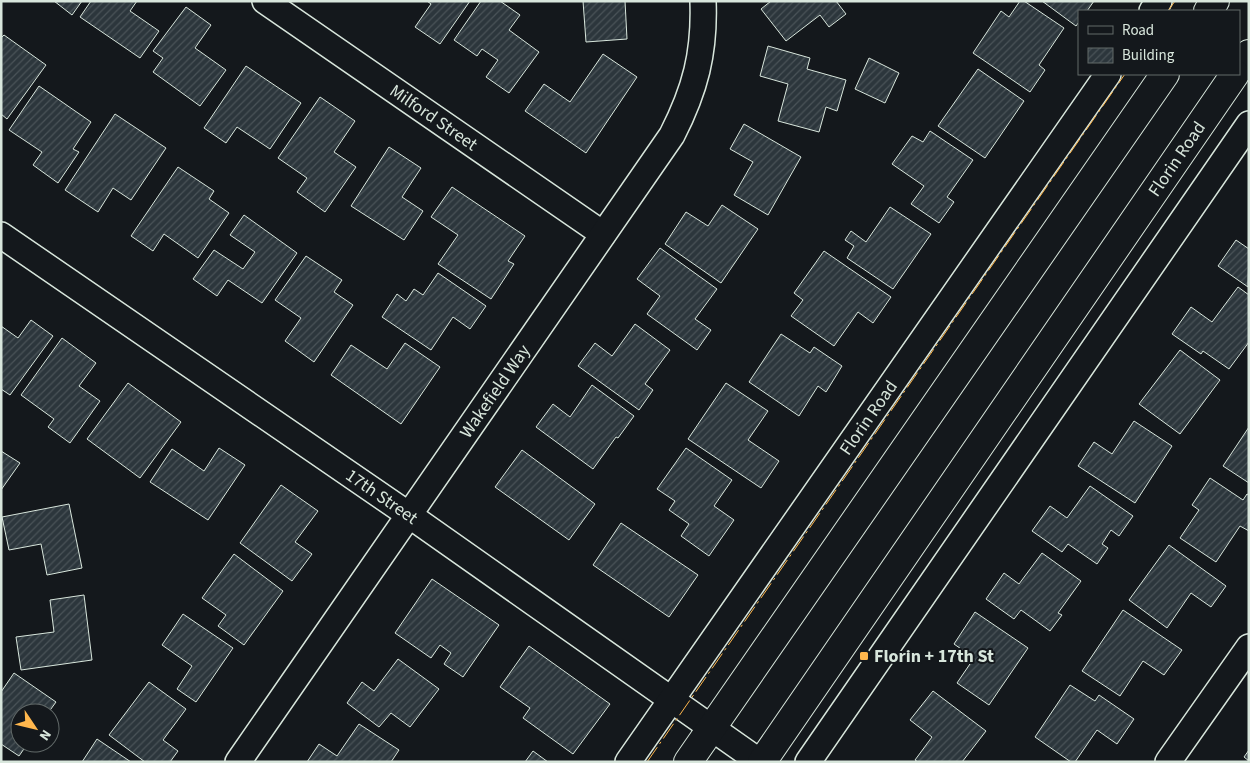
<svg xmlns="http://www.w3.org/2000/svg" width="1250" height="763" viewBox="0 0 1250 763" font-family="'Source Sans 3',sans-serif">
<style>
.building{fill:url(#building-hatch);stroke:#d8e6dc}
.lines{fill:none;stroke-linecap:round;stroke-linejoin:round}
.street-casing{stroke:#d8e6dc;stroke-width:28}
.primary-casing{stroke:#d8e6dc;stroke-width:30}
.street{stroke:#14181c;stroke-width:25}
.primary{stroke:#14181c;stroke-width:28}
.power{stroke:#ffb74d;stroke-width:1;stroke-dasharray:18 4 2.5 4;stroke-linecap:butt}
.poi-dot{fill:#ffb74d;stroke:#14181c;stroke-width:2}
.labels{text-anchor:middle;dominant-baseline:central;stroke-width:4;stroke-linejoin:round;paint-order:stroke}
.street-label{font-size:18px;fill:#d8e6dc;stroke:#14181c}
.poi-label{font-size:18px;font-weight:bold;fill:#d8e6dc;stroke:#14181c;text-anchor:start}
</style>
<defs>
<pattern id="building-hatch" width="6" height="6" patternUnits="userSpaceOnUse" patternTransform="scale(1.25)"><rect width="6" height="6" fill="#2c363c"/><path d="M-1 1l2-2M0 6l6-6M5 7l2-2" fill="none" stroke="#4a5358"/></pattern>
</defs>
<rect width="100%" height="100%" fill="#14181c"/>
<path class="building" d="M54 1H82L72 15Z
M91 1H137L130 11 159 31 140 58 80 17Z
M427 1H470L440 44 415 27 431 4Z
M481 1H500L520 15 509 30 539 52 509 93 486 77 498 60 482 49 477 56 454 40Z
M583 1H625L627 39 586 42Z
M771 1H836L846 14 829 27 820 15 786 41 761 9Z
M1020 1H1024L1064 28 1039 65 1045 70 1030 92 973 53 1001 11 1009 17Z
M1042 1H1094L1087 11H1079V22L1076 26Z
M186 7 211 25 195 48 226 70 200 106 153 72 163 58 153 51Z
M4 35 46 65 7 119 1 114V38Z
M768 46 810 58 807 69 846 80 837 111 826 107 819 132 778 121 788 84 760 76Z
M603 54 637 77 586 153 525 111 544 84 570 102Z
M869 58 899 73 885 103 855 89Z
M246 66 301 103 270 149 237 127 226 143 204 128Z
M978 69 1024 101 985 158 938 126Z
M39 86 91 122 73 149 79 152 58 183 33 165 42 152 9 130Z
M320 97 355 121 334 152 356 167 325 212 297 192 307 178 278 158Z
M115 114 166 148 131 200 113 188 98 212 65 190Z
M744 124 801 157 768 215 734 195 753 162 730 149Z
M930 131 973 160 947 197 954 202 939 223 911 204 924 186 892 164 912 136 923 142Z
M389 147 421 168 402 197 423 211 404 240 351 206Z
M178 167 214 191 209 199 229 213 198 258 164 234 153 251 131 236Z
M452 187 525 236 508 261 514 264 491 299 438 264 458 235 431 217Z
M722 205 758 229 721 283 665 244 686 212 708 226Z
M890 207 931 234 893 289 847 258 854 246 845 240 851 231 866 242Z
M244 215 297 253 262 303 228 280 217 296 193 279 214 250 243 269 255 252 230 235Z
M1236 240 1249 249 1248 287 1218 266Z
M660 248 717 289 695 319 711 330 697 350 647 314 660 296 637 279Z
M824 251 891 297 873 323 858 312 834 346 791 316 803 300 794 293Z
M306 256 342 280 334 292 353 305 314 362 285 341 301 318 275 300Z
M438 273 486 306 470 329 453 317 431 350 382 317 397 294 406 301 414 289 423 295Z
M1238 287 1249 295V342L1229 369 1203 351 1201 354 1172 334 1191 307 1212 322Z
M31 320 53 336 10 395 1 389V326L18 338Z
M635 324 670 350 645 384 653 390 639 410 578 366 595 343 612 356Z
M781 334 810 353 814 347 842 366 826 392 818 386 799 416 749 382Z
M62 338 96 363 79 386 100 401 70 443 48 427 54 419 21 395Z
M405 343 440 367 401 424 331 375 351 345 387 369Z
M1180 350 1220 380 1180 434 1139 404Z
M128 383 181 422 140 478 87 439Z
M726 383 768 411 748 440 779 461 761 488 688 439Z
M592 385 634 416 618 438 616 437 593 469 536 427 553 404 570 417Z
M1134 421 1172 446 1135 503 1078 466 1094 442 1112 454Z
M1249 427V483L1223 466Z
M219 448 245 465 208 520 150 482 172 449 204 471Z
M686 448 732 480 714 506 734 520 709 556 681 536 689 524 669 510 675 501 657 489Z
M522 450 595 504 569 540 495 487Z
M1 451 20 463 1 490Z
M1210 478 1243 500 1247 494 1249 495V531L1240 526 1216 562 1180 538 1199 510 1192 505Z
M281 485 318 511 295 542 312 554 292 581 240 543Z
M1090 486 1133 516 1119 536 1111 530 1102 544 1108 548 1097 564 1068 544 1062 552 1032 531 1050 506 1067 518Z
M69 504 82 568 47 575 41 544 9 550 2 517Z
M621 523 698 575 669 617 593 565Z
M1169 545 1226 586 1211 607 1191 593 1167 628 1129 600Z
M1042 553 1081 581 1058 613 1062 615 1050 631 1021 610 1014 619 986 599 1004 573 1019 584Z
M234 554 283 591 244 645 218 626 226 615 202 598Z
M432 579 499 625 463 677 444 664 451 653 440 645 431 658 395 633Z
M84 595 92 660 21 670 16 637 54 632 50 600Z
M1123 610 1182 650 1164 675 1143 661 1120 696 1082 671Z
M975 612 1028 648 989 705 957 683 974 658 954 644Z
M183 614 233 648 196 702 177 689 192 666 162 645Z
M529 646 610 704 573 754 523 718 530 708 500 687Z
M398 659 439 689 410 727 391 713 379 727 347 703 362 682 374 691Z
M14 673 56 702 48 713H20V743H28L19 756 1 744V692Z
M149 682 186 709 163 740 178 751 170 762H145L109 735Z
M1070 685 1095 701 1099 695 1134 719 1117 744 1097 730 1075 762H1071L1035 737Z
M933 691 986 731 962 762H918L915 760 932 737 910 720Z
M359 724 399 750 391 762H307L319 744 337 756Z
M97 739 131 762H82Z
M1249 750V761L1244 757Z
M533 751 548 762H525Z"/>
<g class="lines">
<g class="street-casing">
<g id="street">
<path id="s1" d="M265 1 603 234"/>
<path d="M1152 11 1159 1"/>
<path id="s2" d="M1 235 409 515 760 762"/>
<path id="s3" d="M238 762 672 135C695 90 705 53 703 1"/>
<path id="s4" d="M628 762 1108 74"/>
<path d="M808 762 1249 124"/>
<path d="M1168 762 1249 647"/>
</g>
</g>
<g class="primary-casing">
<g id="primary">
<path d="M1208 11 1215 1"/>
<path d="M1239 69 1249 54"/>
<path d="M688 762 1165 74"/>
<path id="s5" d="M762 762 1235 74"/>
</g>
</g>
<use href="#street" class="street"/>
<use href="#primary" class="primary"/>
<path class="power" d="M1168 11 1175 1
M647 762 1125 74"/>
</g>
<rect class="poi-dot" x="859" y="651" width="10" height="10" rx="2.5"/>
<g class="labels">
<g class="street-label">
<text stroke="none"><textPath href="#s1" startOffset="205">Milford Street</textPath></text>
<text stroke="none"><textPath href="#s5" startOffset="732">Florin Road</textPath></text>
<text stroke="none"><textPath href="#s3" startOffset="451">Wakefield Way</textPath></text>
<text stroke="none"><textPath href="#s4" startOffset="420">Florin Road</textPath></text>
<text stroke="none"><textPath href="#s2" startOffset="462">17th Street</textPath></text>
</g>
<g class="poi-label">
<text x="874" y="656">Florin + 17th St</text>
</g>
</g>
<rect width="1250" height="763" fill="none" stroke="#d8e6dc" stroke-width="5"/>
<rect x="1078" y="10" width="162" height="65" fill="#14181c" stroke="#626a69"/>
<rect x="1088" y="26" width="25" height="8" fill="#14181c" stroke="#626a69"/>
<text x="1122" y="35" font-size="15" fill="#d8e6dc">Road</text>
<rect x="1088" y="48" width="25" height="15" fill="url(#building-hatch)" stroke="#626a69"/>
<text x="1122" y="60" font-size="15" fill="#d8e6dc">Building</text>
<g transform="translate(35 728) rotate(125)"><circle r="24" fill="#14181c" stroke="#626a69"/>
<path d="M0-4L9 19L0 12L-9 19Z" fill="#ffb74d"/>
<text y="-8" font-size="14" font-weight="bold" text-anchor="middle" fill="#d8e6dc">N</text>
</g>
</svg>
